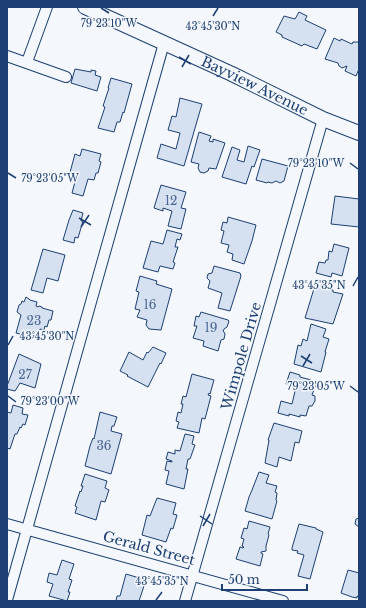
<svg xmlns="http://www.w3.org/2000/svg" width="366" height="608" viewBox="0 0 366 608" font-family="'Libre Baskerville',serif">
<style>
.building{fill:#d5e0f0;stroke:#1d3f73}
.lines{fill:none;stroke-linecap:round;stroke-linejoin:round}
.minor-casing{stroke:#1d3f73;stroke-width:12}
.secondary-casing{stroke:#1d3f73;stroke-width:16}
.minor{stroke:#f4f7fb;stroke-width:10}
.secondary{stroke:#f4f7fb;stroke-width:14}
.ticks{fill:none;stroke:#1d3f73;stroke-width:1.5}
.labels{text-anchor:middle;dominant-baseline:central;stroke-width:3;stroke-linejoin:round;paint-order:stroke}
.number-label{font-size:12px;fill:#4b6792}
.street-label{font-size:14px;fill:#1d3f73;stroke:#f4f7fb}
.ticks-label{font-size:10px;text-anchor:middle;fill:#1d3f73;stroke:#f4f7fb;stroke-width:3;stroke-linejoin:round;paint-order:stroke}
</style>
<rect width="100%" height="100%" fill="#f4f7fb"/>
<path class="building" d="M299 12 307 16 305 20 326 30 317 49 304 44 302 46 282 37V35L276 32 284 16 295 19Z
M334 38 340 41 341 39 352 44 353 42H359V69L356 76 345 71 347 66 342 68 339 66 338 63 325 59Z
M75 69 91 72V70L96 71 95 75 101 77 97 91 71 83Z
M111 78 132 84 124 113 123 112 120 122H117L114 132 98 128 105 107 103 106 109 88H108Z
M180 98 202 104 184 166 157 158 161 144 176 149 180 133 168 130 172 116 176 117Z
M199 132 211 136 209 141 213 142V139L225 143 216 169 209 168 208 171 204 173 200 172 198 168 199 164 191 162Z
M248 146 260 150 254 167 252 166 246 184 222 177 232 147 240 150 237 160 244 162Z
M82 149 101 154 99 161 101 162 98 173H96L94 180 88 179 83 196 72 193 76 178 69 176 75 154 80 156Z
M262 159 288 166 284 181 280 183 276 181 272 183 268 182 267 183 256 180Z
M161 185 186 192 181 208 186 209 181 229 168 226 172 211 163 208V211L154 208Z
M335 196 359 199V227L331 224Z
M73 210 83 213 81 221H83L78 238 75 237 74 243 63 240 69 220Z
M228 217 256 225 252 241 244 264 232 260 233 254 227 252 229 245 221 243 224 231 221 230 223 222 227 223Z
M167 230 182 234 180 240 177 239 175 247H178L173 262 175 263 173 269 160 266 158 272 143 268 151 241 163 244Z
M334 244 349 248 342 276 332 273 331 277 316 273 319 262 325 263 326 260H328L329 251 332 252Z
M43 249 65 255 58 281 47 278 43 293 31 290Z
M214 266 240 273 241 276 230 311 218 308 222 293 208 288 210 281 207 278 208 274 212 273Z
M140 276 157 281 156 284 172 289 161 330 149 329 146 325 147 320 137 317 140 310 135 309 139 292 136 291Z
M316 282 326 285 325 288 333 290V292L343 294 333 324 305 318Z
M26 297 29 299 30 300 37 302 36 306 38 307 39 306 42 307V308L53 311 51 320H49L47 327 45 326 44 330 40 329 39 331H38L36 336 34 335 33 338 28 337 21 339 20 334 16 333 21 315 17 312 19 305 21 304 22 301 24 302Z
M201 312 228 320 229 321 227 327 224 329 223 331 224 332 225 334 224 339 221 340 218 351 203 346 204 341 193 338 197 326H194L196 316 199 317Z
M311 324 326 329 323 337 329 339 325 352H326L321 372 294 364 298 345 301 346 303 339 307 341Z
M153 347 166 353 161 364 160 363 148 387 127 376 128 375 120 371 129 352 143 360 147 352 148 353Z
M19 354 41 364 35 388 20 383 15 391 7 389V386Z
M290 372 300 375V377L311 380 310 382 316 384 312 395 315 396V401L312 406H309L306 416 300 415V417L289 414V416L278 413 281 401 292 404 296 387 286 384Z
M192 374 214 380 210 394 209 393 208 395 211 396 205 419 202 418 199 433 177 428 179 422 176 421 178 412 181 413 183 404H181L183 396 186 397Z
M13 405 23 408 22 414 28 415 25 425 23 424 21 428 20 427 17 434H15L10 449 7 448V412L11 413Z
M100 412 117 417 114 426H112L111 431 122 434 111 474 85 466 90 446 93 438 94 439Z
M274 423 302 431 299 443 295 442 291 461 279 457 277 467 265 463 269 440H268Z
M185 434 194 436 192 444 195 445 190 459H188L186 469H188L184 489 166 484 169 471 165 470 167 461 172 462V461L166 459 168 452 175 454V450L180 451Z
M259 472 269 475 266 483 277 486 275 492 277 493 276 500 277 501 272 519 245 511 249 497 252 490Z
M85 474 107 481 105 488 109 490 105 502 101 501 96 520 75 513 77 507 75 506 80 491 81 492 83 486H81Z
M157 498 176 503 173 514 177 515 173 529 171 528 166 542 142 535 147 515 150 516Z
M359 518V527L355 524 356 519Z
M249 521 270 527 268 534 269 535 266 546V551L261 552V553L263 554 260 566 236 559 240 547 243 548 244 547 242 546 244 539 241 538 244 528 247 529Z
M299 524 316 528V529L323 532 310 579 298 576 304 555 297 553 298 551 292 550V548Z
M62 560 74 564 69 579 72 580 68 592H70L67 601 49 596 53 584 47 582 49 573 57 575Z
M348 570 359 573V597L357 596V598L352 597 341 593Z
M126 574 146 580 139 601H116L117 596H120Z"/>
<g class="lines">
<g class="minor-casing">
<path id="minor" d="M7 56 66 77
M27 62 47 7
M7 524 283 601
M7 600 164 43
M185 601 323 119"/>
</g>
<g class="secondary-casing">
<g id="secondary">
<path id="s1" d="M85 7 232 74 323 119 359 133"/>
</g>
</g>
<use href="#minor" class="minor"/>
<use href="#secondary" class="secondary"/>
</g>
<path class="ticks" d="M101 8 109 13M213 16 218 8M179 57 191 64M182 67 189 55M350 163 358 169M8 173 16 178M79 218 91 225M81 227 89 215M353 286 358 277M8 345 13 336M301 356 312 363M303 366 310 354M350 386 358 392M8 396 16 402M200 516 212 524M203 526 210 514M156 600 162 592"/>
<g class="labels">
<g class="number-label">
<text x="171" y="200">12</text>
<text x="150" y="304">16</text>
<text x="34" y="320">23</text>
<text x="211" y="327">19</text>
<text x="25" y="374">27</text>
<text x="104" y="445">36</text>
</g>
<g class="street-label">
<text stroke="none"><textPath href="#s1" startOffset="187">Bayview Avenue</textPath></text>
<text transform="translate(241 356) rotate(-74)">Wimpole Drive</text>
<text transform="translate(149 548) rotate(15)">Gerald Street</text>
</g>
</g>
<g class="ticks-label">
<text x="109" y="27">79°23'10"W</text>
<text x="213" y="30">43°45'30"N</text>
<text x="316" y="167">79°23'10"W</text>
<text x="50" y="182">79°23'05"W</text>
<text x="319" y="289">43°45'35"N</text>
<text x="47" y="340">43°45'30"N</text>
<text x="316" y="390">79°23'05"W</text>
<text x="50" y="405">79°23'00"W</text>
<text x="162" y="585">43°45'35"N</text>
</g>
<rect width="366" height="608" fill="none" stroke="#1d3f73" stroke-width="16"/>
<path d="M222 584v6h85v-6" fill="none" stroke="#1d3f73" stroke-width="2"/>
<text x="228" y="584" font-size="12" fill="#1d3f73" stroke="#f4f7fb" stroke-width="3" paint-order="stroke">50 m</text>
</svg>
